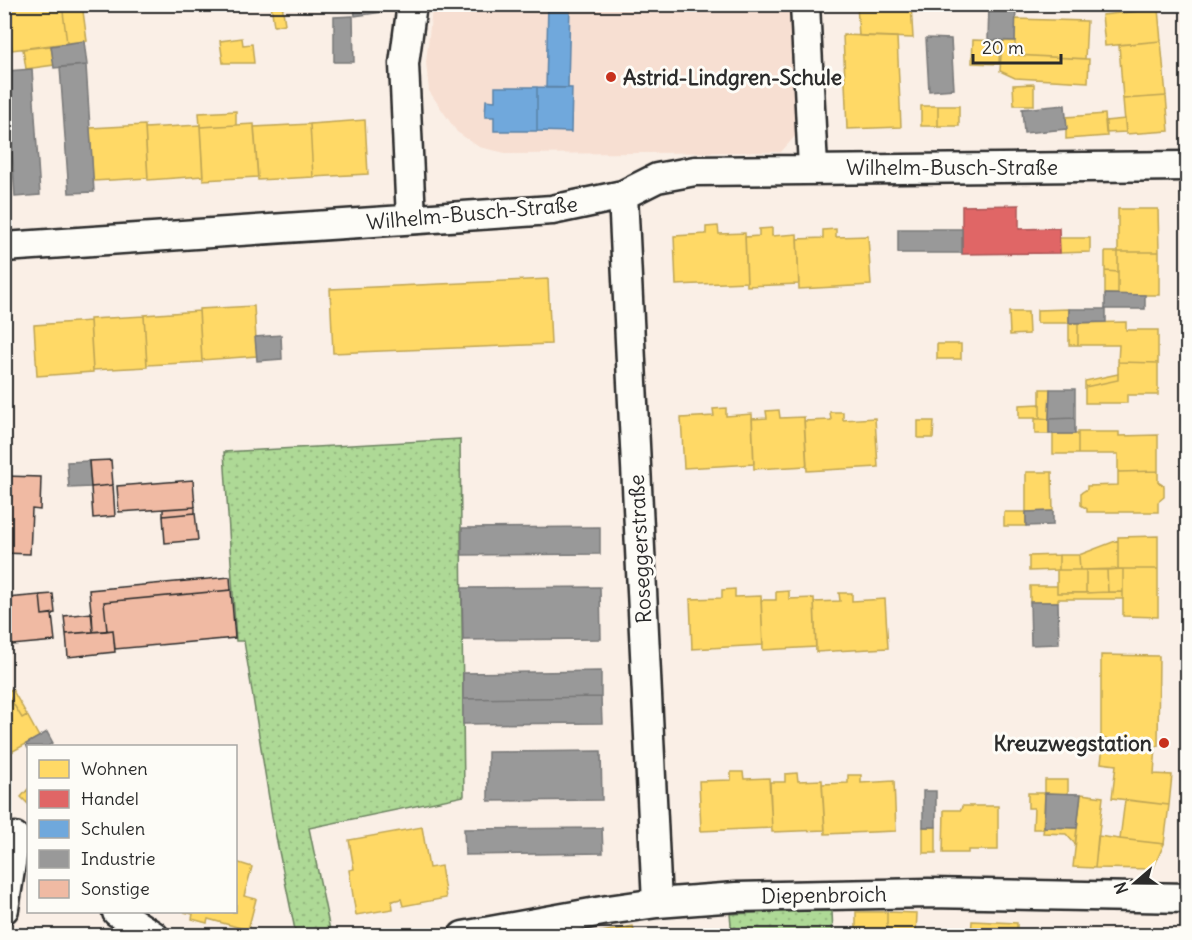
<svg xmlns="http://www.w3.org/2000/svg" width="1192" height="940" viewBox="0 0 1192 940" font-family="Delius,sans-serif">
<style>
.built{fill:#f7dfd2}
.grass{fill:url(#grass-dots);stroke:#6c8260;stroke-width:1.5}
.homes{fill:#ffd966;stroke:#bfa554;stroke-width:1.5}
.shops{fill:#e06666;stroke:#aa5454;stroke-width:1.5}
.schools{fill:#6fa8dc;stroke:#5b82a7;stroke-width:1.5}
.industry{fill:#999;stroke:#787878;stroke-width:1.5}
.building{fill:#f0baa3;stroke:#2b2b2b;stroke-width:1.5}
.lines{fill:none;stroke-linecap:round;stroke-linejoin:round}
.minor-casing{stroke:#2b2b2b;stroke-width:33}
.minor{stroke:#fdfcf7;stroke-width:28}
.poi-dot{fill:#c8321e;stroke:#fdfcf7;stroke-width:2}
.labels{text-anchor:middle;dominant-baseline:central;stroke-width:6;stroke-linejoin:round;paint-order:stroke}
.poi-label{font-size:21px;font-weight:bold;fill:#2b2b2b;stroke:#fdfcf7;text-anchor:start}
.street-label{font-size:21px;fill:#2b2b2b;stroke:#fdfcf7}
</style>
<defs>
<pattern id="grass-dots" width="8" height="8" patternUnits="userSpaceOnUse" patternTransform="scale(1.5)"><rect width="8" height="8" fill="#aed996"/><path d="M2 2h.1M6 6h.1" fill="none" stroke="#96ba81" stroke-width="1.8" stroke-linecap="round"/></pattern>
</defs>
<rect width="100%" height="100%" fill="#faefe6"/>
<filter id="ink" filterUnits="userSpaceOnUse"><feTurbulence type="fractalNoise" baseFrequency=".0167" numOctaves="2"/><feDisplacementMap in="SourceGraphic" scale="12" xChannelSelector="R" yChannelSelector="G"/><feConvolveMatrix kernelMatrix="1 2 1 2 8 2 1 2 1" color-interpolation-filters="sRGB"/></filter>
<g filter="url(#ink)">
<path class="built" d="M459 4 791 5 798 133 781 152 510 154 479 147 457 132 429 91 426 62 432 9 458 12Z"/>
<path class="grass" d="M460 439 464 796 309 828 331 935H296L272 817 244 641H236L224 452Z
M806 911H832L833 935H732L730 914Z"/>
<path class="homes" d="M26 4H62L67 43 12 50 7 7Z
M62 4H82L87 41 67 43Z
M144 4H166L167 7 145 10Z
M271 4H282L285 24 274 26Z
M857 4H911L913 38 859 36Z
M1158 9 1161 41 1105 46 1102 15Z
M1015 19 1087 21 1085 59 1015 55Z
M843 35 897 37 901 127 847 129Z
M242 38 243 45 252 44 254 63H223L220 41Z
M973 40 1000 41 999 64 972 63Z
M1002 41H1015V55L1089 59 1088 82 1015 78 1000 71Z
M1161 41 1166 96 1123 99 1119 45Z
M51 46 54 65 26 69 23 49Z
M1034 84V105H1014L1013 85Z
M1166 96 1169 131 1126 134 1123 99Z
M921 106H938V126H921Z
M938 106H959V126H938Z
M236 111V125L200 127 199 113Z
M1105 114 1107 136 1066 139V117Z
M1125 119 1126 132 1106 133 1105 121Z
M365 120 368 174 313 177 310 124Z
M254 124 258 177 203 180 200 127Z
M310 124 313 177 258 180 254 127Z
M145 125 148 178 93 181 90 128Z
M200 125 203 176 148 180 145 128Z
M1118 209H1158L1159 252H1118Z
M718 226 719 234 745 233 747 282 676 285 674 236 706 234V227Z
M772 228V236L797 234 799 284 747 286 745 237 759 236V229Z
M836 229V237L868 236 871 285 799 289 797 239 823 238V230Z
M1059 238H1090V252L1060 253Z
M1105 252H1118V272L1105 271Z
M1118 252H1159V295H1118Z
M1105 271 1118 272V294H1105Z
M548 279 551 344 333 353 330 289Z
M254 306 257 356 202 360 199 309Z
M1069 309V323H1037V310Z
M199 311 202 362 147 365 144 315Z
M1009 312H1028L1029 334 1010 335Z
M144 316 147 367 93 370 90 319Z
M90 321 93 372 37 376 34 325Z
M1126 322V330H1158V363L1118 362 1119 345H1078V323Z
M1069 323H1078V345H1069Z
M937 344H961V359H937Z
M1118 362 1158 363V395H1127V403H1085V387L1118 380Z
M1118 374V380L1085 387V381Z
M1040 389H1050L1049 419 1040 418Z
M1040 404V418H1019V405Z
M726 408V416L752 414 754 464 684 468 681 418 714 416 713 409Z
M779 410 780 418 804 417 807 466 754 469 752 419 767 418 766 411Z
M830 412H843V420L875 418 878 467 807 471 804 421 831 420Z
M1035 419H1049V434H1035Z
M918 421H934L933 438H918Z
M1078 432H1119V436L1158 435V471L1118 472V454H1078Z
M1053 434H1078V454H1053Z
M1158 471V482L1164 486V497L1158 502V512H1087V509L1081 505V493L1087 489V486L1118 485V472Z
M1026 472H1052L1053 511 1026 512Z
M1004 512H1026V526H1004Z
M1158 536V569H1118V537Z
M1118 540V569L1080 570 1079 555Z
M1059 555V570L1029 571V556Z
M1059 555H1079L1080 570H1059Z
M1123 569H1158V617L1123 616Z
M1123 569V592H1108L1107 570Z
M1057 570H1086V593H1057Z
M1086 570H1107L1108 592 1086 593Z
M1030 586H1057V593L1123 592V599H1058V602H1030Z
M735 589V597L761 596 763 645 692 649 690 599 722 598V590Z
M789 591V599L814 598 816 647 763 650 761 600H776V592Z
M839 593H852V601L885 599 888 648 816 652 814 602 840 601Z
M1101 655 1159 656 1158 746 1101 739Z
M12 689 27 715 22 718 6 692Z
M6 692 22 718 27 715 39 737 4 756V693Z
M1104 739 1156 746 1154 774 1172 775 1169 805 1112 798 1116 765 1101 763Z
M731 772H743L744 779 769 778 772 828 701 831 699 781 731 780Z
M797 773 798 781 822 780 825 830 772 832 770 782H785V774Z
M848 775H861V783L894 781 896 831 825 834 822 784 848 783Z
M1045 780H1068V794L1045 793Z
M28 789V804L21 797Z
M1028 793H1045L1043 829H1033L1034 808H1028Z
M1081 794 1103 797 1095 868 1073 867Z
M1125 800 1169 805 1164 844 1120 839Z
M962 806H998V850H968V853H943L944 810H961Z
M422 827 429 868 441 866 446 898 403 906 401 899 392 901 393 909 356 915 349 870 354 869 349 840Z
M923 827H936V853H923Z
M1044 827 1077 828 1075 844 1066 834 1043 833Z
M1098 836 1120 839 1164 844 1153 869 1095 868Z
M236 862 252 867 244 896 256 899 248 930 208 919 207 923 192 919 193 914 184 912H236Z
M856 912H887V936H856Z
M887 912 917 913 916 936H887Z
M972 921 1017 923V936H971Z
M633 926 635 936H602L601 932Z
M940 929 971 930V936H940Z
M717 931V936H686Z
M601 932 602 936H577Z
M1134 932V936H1113V933Z
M1098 933H1113V936H1098Z"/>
<path class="shops" d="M1019 205V229L1059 228 1060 253 962 254V206Z"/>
<path class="schools" d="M548 4H570L568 88H546Z
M495 87H537V131H494V117H485L486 100 495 101Z
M537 87 572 88 571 132 537 131Z"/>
<path class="industry" d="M354 4H381L382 12 355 16Z
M989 4H1016L1015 41 988 40Z
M1061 4H1086V9L1061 8Z
M353 16 354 62H334V17Z
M926 38 951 39 954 89 929 91Z
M84 41 87 65 54 68 51 46Z
M86 65 94 192 69 193 60 67Z
M32 69 40 195 15 197 7 71Z
M1065 105 1067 129 1024 133 1022 109Z
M898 229H962V253H898Z
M1105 294 1145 295V309H1105Z
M1069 309H1106V322L1069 323Z
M281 335 282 359 257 361 255 337Z
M1050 389H1075V418L1049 419Z
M1075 418V434H1049V419Z
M89 461 91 487 69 488 67 462Z
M1053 511V525L1026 526V512Z
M600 527V554L462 555V528Z
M600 587 601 639 463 640 462 588Z
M1030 602H1058L1059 644 1031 645Z
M601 671V697L463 699V673Z
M601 697 602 723 463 724V699Z
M47 732 53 743 48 746H28V749L26 744Z
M601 751 602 800 488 801V752Z
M923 791H936V827H923Z
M1045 793 1081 794 1077 828 1044 827Z
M602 828 603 853 465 855 464 829Z"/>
<path class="building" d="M111 460 113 485 91 487 89 461Z
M4 476 41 477 40 510 32 509 30 554 4 553Z
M193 480 195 507 119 512 117 486Z
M113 485 115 516 93 518 91 487Z
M195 507V513L163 516V509Z
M195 513 198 540 165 543 163 516Z
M230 577 231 590 104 602 107 631 93 632 89 590Z
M231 590 235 638 115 649 113 630 107 631 104 602Z
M53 594 55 613 42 615 40 595Z
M40 595 42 615 52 614 55 641 12 645 7 598Z
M92 613 93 632 66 634 64 616Z
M113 630 115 652 68 657 66 634Z"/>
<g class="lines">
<g class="minor-casing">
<path id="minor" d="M805 4 813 168
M623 195 657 903
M411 219 404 64 412 4
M4 247 552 210 623 195 657 178 695 171 1188 166
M4 909 15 837
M117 912 154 936
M463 936 608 910 657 903 736 897 929 893 1188 898"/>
</g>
<use href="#minor" class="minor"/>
</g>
</g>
<g class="poi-dot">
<circle cx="611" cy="77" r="6"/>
<circle cx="1164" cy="743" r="6"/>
</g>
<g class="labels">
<g class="poi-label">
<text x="623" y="77">Astrid-Lindgren-Schule</text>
<text x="1152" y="743" text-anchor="end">Kreuzwegstation</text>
</g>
<g class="street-label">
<text x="952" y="167">Wilhelm-Busch-Straße</text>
<text transform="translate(472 213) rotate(-5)">Wilhelm-Busch-Straße</text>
<text transform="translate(640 549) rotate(-93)">Roseggerstraße</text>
<text transform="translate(824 895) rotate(-1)">Diepenbroich</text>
</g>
</g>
<rect width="1192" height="940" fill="none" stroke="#fdfcf7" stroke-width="24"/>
<rect x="12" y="12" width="1168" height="916" fill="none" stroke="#2b2b2b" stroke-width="2" filter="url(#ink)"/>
<rect x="27" y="745" width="210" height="168" fill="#fdfcf7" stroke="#a9a8a5" stroke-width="1.5"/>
<rect x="39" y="760" width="30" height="18" fill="#ffd966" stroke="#a9a8a5" stroke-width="1.5"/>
<text x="81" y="775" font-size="18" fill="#2b2b2b">Wohnen</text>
<rect x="39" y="790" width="30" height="18" fill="#e06666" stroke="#a9a8a5" stroke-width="1.5"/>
<text x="81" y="805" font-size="18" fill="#2b2b2b">Handel</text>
<rect x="39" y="820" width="30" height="18" fill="#6fa8dc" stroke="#a9a8a5" stroke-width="1.5"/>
<text x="81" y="835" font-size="18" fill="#2b2b2b">Schulen</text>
<rect x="39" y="850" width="30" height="18" fill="#999999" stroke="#a9a8a5" stroke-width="1.5"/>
<text x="81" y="865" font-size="18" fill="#2b2b2b">Industrie</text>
<rect x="39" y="880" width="30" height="18" fill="#f0baa3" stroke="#a9a8a5" stroke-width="1.5"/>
<text x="81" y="895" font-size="18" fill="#2b2b2b">Sonstige</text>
<g transform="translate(1135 883) rotate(250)" stroke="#fdfcf7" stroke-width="4.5" paint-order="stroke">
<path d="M0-4.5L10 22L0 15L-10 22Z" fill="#2b2b2b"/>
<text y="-9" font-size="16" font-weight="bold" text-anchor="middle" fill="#2b2b2b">N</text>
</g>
<path d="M973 54v9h88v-9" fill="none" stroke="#2b2b2b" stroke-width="3"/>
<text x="982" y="54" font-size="18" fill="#2b2b2b" stroke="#fdfcf7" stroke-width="4.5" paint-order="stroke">20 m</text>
</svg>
